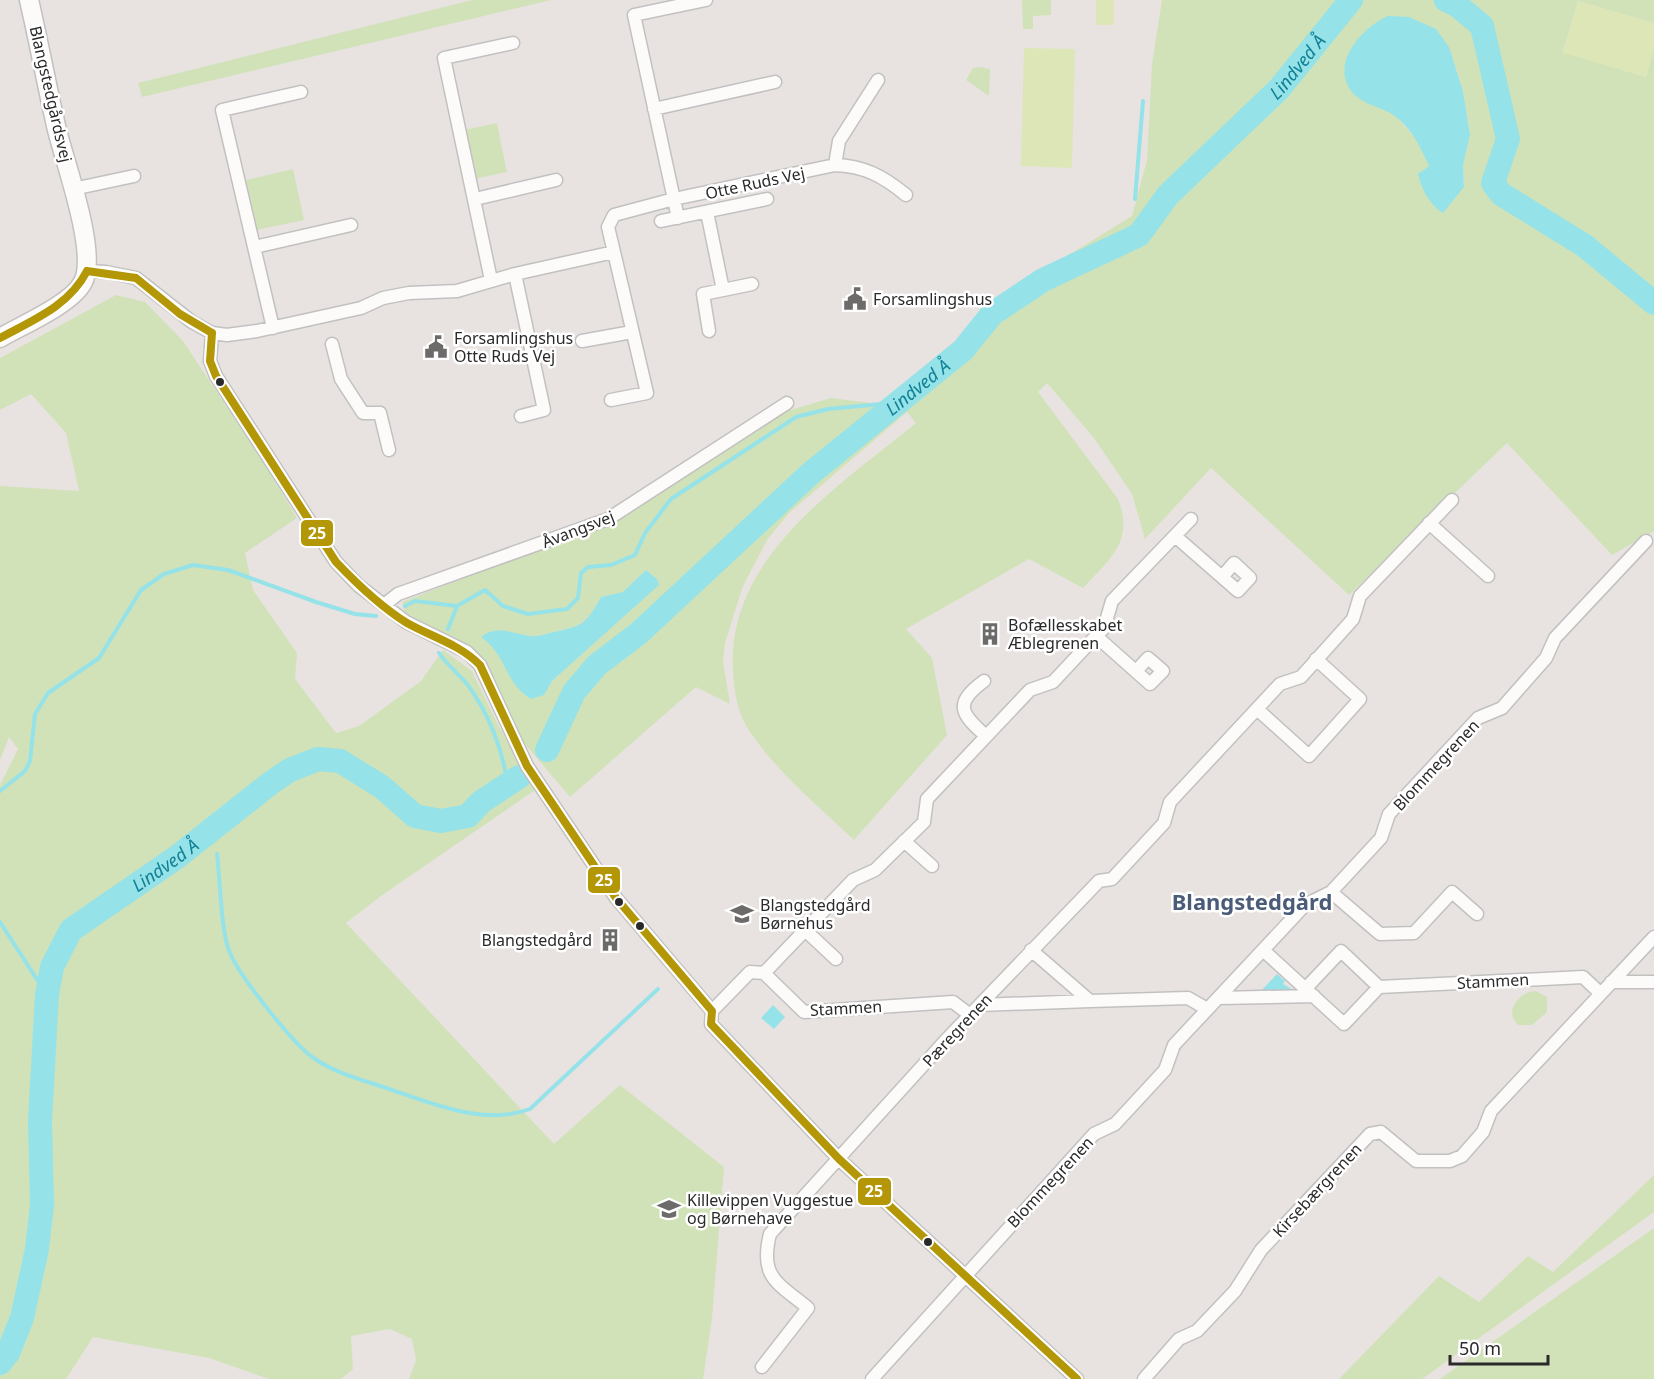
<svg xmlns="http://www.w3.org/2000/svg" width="1654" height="1379" viewBox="0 0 1654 1379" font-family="'Noto Sans',sans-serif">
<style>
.green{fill:#d1e2b9;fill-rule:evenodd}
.pitch{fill:#dde6b7}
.water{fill:#95e2e8}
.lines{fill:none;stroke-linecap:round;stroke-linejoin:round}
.stream{stroke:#95e2e8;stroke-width:4}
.river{stroke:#95e2e8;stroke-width:24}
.street-casing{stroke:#c2c1c1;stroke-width:15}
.secondary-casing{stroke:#c2c1c1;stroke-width:21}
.street{stroke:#fcfbfa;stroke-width:12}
.secondary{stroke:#fcfbfa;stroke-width:18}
.bus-1-casing{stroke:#fff;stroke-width:12}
.bus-1{stroke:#b49706;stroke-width:8}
.bus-dot{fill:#2a2a2a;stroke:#fff;stroke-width:2}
.labels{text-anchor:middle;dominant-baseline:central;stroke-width:5;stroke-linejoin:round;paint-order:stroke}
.street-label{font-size:16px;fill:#2a2a2a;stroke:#fff}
.poi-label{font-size:16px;fill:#2a2a2a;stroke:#fff;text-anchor:start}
.water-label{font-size:18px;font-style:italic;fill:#118196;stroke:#fff}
.district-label{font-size:22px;font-weight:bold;fill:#4b5c79;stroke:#fff}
.line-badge{stroke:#fff;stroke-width:2}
.badge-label{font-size:16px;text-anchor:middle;font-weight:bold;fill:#fff}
</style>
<rect width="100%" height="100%" fill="#e8e3e0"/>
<path class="green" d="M472 0H551L142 97 138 83Z
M1022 0H1051V15L1033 16V29H1023Z
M1162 0H1654V23L1578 1 1563 52 1646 77 1654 49V531L1612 555 1507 443 1349 595 1211 468 1145 539 1132 494 1094 438 1047 383 1038 392 1118 499C1135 541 1109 560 1083 588L1029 559 906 629 932 658 947 735 854 840C818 806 778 773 750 732 738 715 734 692 733 672 726 557 838 487 916 423L907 412 789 513 767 540 743 586 725 643 723 662 730 704 696 687 570 797 519 737 487 663 462 644 405 613 402 602 611 521 787 411 831 398 903 407 990 329 1004 295 1132 216 1147 160 1152 64ZM1449 47 1463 91 1470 135 1463 165 1464 187 1429 166 1418 141 1396 116ZM646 570 657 579 658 585 552 681 543 695 503 661 495 647 482 637C496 624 513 635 530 636 537 637 546 634 553 632 583 626 586 624 601 597L624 592Z
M980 67 990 69 989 96 966 80 973 68Z
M497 123 507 172 474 179 464 130Z
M293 169 304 220 256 230 246 180Z
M116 295 145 302 183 341 262 460 297 518 245 553 253 590 297 653 295 679 336 733 359 726 421 681 443 650 472 671 499 727 538 788 381 896 346 923 554 1144 620 1085 724 1167 712 1319 703 1379H409L416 1360 412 1339 390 1329 351 1336 353 1369 341 1379H269L209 1358 93 1337 66 1379H0V785L18 749 9 737 0 760V486L79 491 66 433 31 394 0 410V358Z
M1536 991 1547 997V1012L1532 1025H1518C1503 1011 1520 991 1536 991Z
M1654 1175V1212L1422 1379H1339L1439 1276 1479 1302 1528 1256 1553 1272Z
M1654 1228V1379H1440L1451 1371Z"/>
<path class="pitch" d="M1096 0H1114V25H1096Z
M1578 1 1654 23V49L1646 77 1563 53Z
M1024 48 1075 49 1072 168 1021 166Z"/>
<path class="water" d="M1388 16 1409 17 1436 29 1449 47 1463 91 1470 135 1463 165 1464 187 1443 213C1430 205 1421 189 1418 174L1429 166C1421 148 1412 129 1396 117 1382 106 1364 106 1352 92 1329 63 1363 27 1388 16Z
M646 570 657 579 659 585 552 681 544 695 531 699C504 683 508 656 481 637 497 624 513 634 530 636 537 637 546 634 553 632 583 626 586 624 601 597L623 592Z
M1277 974 1285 981 1283 984 1295 991 1260 992Z
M773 1005 785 1017 774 1029 761 1018Z"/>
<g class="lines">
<path class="stream" d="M1135 199 1143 101
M405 606 415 601 457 606
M448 629 457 606 485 590 503 606 528 614 567 609 578 598 581 573 588 567 611 565 635 555 645 533 671 499 796 417 828 409 903 402
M439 653C447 665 458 673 467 684 489 713 503 751 508 786
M0 791 25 771 30 761 35 714 48 693 99 658 141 590 164 574 193 565 228 570 316 602 355 614 376 616
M217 854C220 876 221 935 230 953 240 977 292 1042 312 1057 333 1072 359 1079 383 1087 429 1102 482 1127 530 1109L658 989
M0 922 47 995"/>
<g class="river">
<path d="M1446 0 1457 5 1482 26 1508 139 1493 183 1501 194 1585 246 1654 303"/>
<path id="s1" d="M547 750 574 692 597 665 639 633 811 473 963 350 992 314 1043 280 1139 235 1168 195 1279 89 1351 0"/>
<path id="s2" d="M0 1363 8 1353 22 1318 37 1249 42 1205 40 1120 47 995 52 967 71 930 177 857 272 782 290 770 318 759 340 761 382 787 415 816 441 821 468 816 481 802 519 777"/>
</g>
<g class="street-casing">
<path id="street" d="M654 109 775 82
M835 165C864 166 883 176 906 195
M73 189 134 176
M475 199 556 180
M707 212 723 290 752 284
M678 218 634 15 706 0
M661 221 767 199
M255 247 351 225
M87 271 106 272 136 278 192 322 212 333 227 335 257 331 361 308 383 298 409 293 457 291 515 274 614 252 608 227 614 215 674 199 835 165 839 141 878 80
M515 274 544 410 521 416
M491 280 444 58 513 43
M273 328 222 110 301 92
M709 331 703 294 723 290
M212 333 210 361 216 376 336 562 359 586 406 622 467 652 480 665 527 766 616 898 712 1011 711 1024 839 1159 1077 1379
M582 341 632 332
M332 344 341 379 363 413H380L389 450
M611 400 647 393 614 252
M1429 523 1488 576
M1175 536 1238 591 1250 578 1234 563 1222 577
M384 605 398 594 608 519 787 403
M1096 636 1150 684 1163 671 1148 658 1136 671
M984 681C953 704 961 714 986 736
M1257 709 1309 756 1360 699 1316 659
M904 841 932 866
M1331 892 1380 934 1414 933 1452 892 1477 914
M806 931 836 959
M1031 950 1090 1001 1188 998 1207 1009
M1263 950 1344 1024 1379 987 1583 977 1600 993
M764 973 853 880 875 870 924 822 927 799 1030 690 1053 682 1096 636 1104 628 1112 601 1191 519
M1611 982H1654
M1306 988 1341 951 1379 987
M1218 998 1314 996
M980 1005 1090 1001
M712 1011 750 972 764 973 804 1012 953 1002 970 1015
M762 1367 808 1308C778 1283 759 1278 770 1234L946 1040 1099 881 1112 879 1164 823 1170 802 1280 684 1301 677 1353 619 1360 596 1452 500
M872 1379 1094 1134 1115 1124 1165 1070 1174 1045 1305 905 1331 892 1381 838 1389 814 1478 718 1502 708 1546 658 1555 638 1646 541
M1144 1379 1179 1339 1197 1331 1235 1291 1261 1250 1370 1134 1381 1132 1416 1161H1450L1462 1156 1483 1132 1491 1111 1654 937"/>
</g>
<g class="secondary-casing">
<path id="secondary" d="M0 338C22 325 72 304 83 282 98 253 65 163 57 130 47 87 39 43 29 0"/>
</g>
<use href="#street" class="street"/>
<use href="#secondary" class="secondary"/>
<g class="bus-1-casing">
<path id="bus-1" d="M87 271 136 278 180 314 212 333
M212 333 210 361 216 376 336 562C357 584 381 607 407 623 432 637 459 644 480 665L527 766 616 898 712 1011 711 1024 839 1159 1077 1379
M0 338C33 320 69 306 87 271"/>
</g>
<use href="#bus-1" class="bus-1"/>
</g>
<defs>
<g id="civic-bare" transform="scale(1.8)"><path d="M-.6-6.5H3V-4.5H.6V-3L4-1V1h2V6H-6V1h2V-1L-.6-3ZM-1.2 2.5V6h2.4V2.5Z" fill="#6c6b6a" stroke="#fff" stroke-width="2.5" paint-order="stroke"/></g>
<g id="building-bare" transform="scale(1.8)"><path d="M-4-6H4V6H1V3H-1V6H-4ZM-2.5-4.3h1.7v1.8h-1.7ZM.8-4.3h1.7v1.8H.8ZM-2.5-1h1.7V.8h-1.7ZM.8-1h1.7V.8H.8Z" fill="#6c6b6a" stroke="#fff" stroke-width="2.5" paint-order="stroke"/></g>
<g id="school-bare" transform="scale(1.8)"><path d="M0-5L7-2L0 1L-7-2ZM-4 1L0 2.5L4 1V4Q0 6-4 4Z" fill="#6c6b6a" stroke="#fff" stroke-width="2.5" paint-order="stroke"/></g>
</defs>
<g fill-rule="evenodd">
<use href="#civic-bare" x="855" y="299"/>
<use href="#civic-bare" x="436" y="347"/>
<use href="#building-bare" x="990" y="634"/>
<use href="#school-bare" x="742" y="914"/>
<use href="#building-bare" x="610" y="940"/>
<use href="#school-bare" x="669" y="1209"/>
</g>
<g class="bus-dot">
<circle cx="220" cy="382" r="5"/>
<circle cx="619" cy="902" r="5"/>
<circle cx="640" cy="926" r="5"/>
<circle cx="928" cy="1242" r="5"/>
</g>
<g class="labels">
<g class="street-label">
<text transform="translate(51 94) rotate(77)">Blangstedgårdsvej</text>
<text transform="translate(755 183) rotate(-12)">Otte Ruds Vej</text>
<text transform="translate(578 529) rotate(-21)">Åvangsvej</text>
<text transform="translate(1436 765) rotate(-47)">Blommegrenen</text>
<text transform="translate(1493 981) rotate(-3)">Stammen</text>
<text transform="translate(846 1008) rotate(-3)">Stammen</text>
<text transform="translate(957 1030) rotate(-47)">Pæregrenen</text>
<text transform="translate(1050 1182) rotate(-47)">Blommegrenen</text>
<text transform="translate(1317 1190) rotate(-47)">Kirsebærgrenen</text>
</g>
<g class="poi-label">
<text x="873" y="299">Forsamlingshus</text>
<text x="454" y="338">Forsamlingshus<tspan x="454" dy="18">Otte Ruds Vej</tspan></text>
<text x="1008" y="625">Bofællesskabet<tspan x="1008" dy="18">Æblegrenen</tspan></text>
<text x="760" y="905">Blangstedgård<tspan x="760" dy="18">Børnehus</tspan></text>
<text x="592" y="940" text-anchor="end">Blangstedgård</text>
<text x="687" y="1200">Killevippen Vuggestue<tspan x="687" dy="18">og Børnehave</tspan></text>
</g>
<g class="water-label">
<text stroke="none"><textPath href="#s1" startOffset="1028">Lindved Å</textPath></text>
<text stroke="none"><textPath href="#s1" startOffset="524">Lindved Å</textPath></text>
<text stroke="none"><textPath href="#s2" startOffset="560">Lindved Å</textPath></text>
</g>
<g class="district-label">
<text x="1252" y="901">Blangstedgård</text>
</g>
</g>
<g class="line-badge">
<rect x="300" y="519" width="34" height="28" rx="6" fill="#b49706"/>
<rect x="587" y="866" width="34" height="28" rx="6" fill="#b49706"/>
<rect x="857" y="1177" width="35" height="29" rx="6" fill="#b49706"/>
</g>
<g class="badge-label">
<text x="317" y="539">25</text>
<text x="604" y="886">25</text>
<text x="874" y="1197">25</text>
</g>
<path d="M1450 1355v9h98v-9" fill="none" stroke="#2a2a2a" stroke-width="3"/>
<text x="1459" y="1355" font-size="18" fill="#2a2a2a" stroke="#ffffff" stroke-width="4.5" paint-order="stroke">50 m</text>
</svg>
